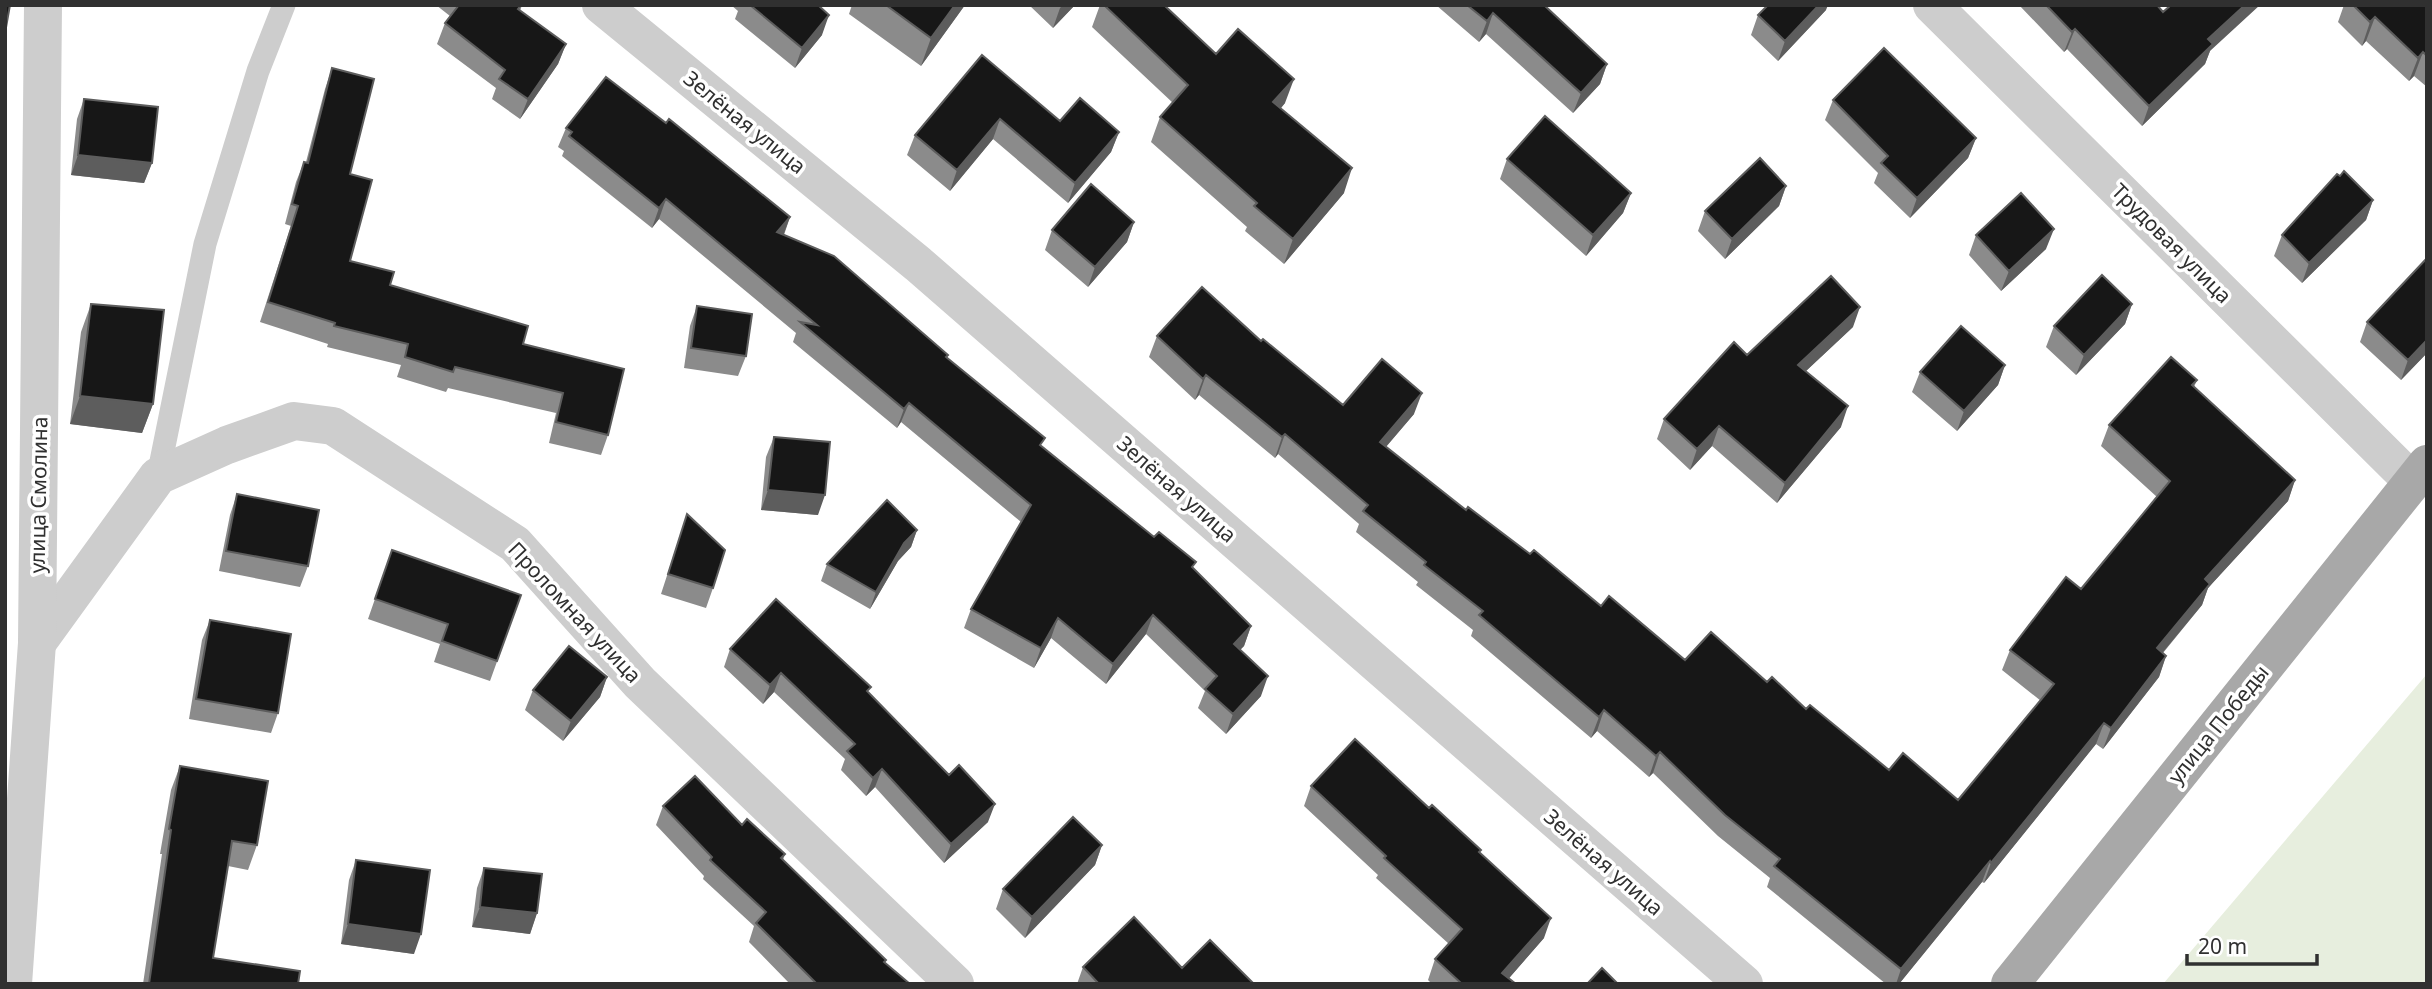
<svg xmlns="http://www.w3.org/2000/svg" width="2432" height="989" viewBox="0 0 2432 989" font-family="'Noto Sans',sans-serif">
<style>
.green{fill:#e7eede}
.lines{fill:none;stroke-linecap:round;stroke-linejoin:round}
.service{stroke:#cdcdcd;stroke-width:23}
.minor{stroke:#cdcdcd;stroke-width:38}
.tertiary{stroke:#cdcdcd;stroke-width:38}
.primary{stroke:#a8a8a8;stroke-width:38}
.wall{fill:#8b8b8b}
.shaded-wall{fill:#5d5d5d}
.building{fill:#171717;stroke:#5d5d5d;stroke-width:2}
.labels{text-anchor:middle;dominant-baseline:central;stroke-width:7;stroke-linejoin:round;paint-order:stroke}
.street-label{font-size:21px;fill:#303030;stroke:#fff}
</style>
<rect width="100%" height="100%" fill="#fff"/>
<path class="green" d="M2427 674V984H2163Z"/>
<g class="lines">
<path class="service" d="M158 476 205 244 258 71 284 5"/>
<path class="minor" d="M601 5 918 264 1744 984
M1932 5 2412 481
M37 643 158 476 227 445 294 421 333 426 515 544 640 683 955 984"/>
<path class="tertiary" d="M13 984 37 643 43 5"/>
<path class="primary" d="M2010 984 2427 464"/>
</g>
<path class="wall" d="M436 5H522L520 11 566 44 558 64 520 119 492 99 496 88 437 44 445 23 450 16Z
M731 5H818L822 35 795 68 735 19 738 11Z
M852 5H965L921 66 849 14Z
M1029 5H1075L1053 28Z
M1100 5H1164L1216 54 1285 103 1281 108 1344 193 1284 264 1245 231 1247 227 1151 142 1160 117 1173 103 1092 27Z
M1436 5H1544L1607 64 1600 84 1573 113 1486 34 1479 42Z
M2019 5H2157L2163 12 2210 51 2205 64 2142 126 2067 49 2064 52Z
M2344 5 2427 6V87L2414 76 2409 81 2366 41 2362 46 2338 22Z
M1826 10 1778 61 1751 35 1758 15Z
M982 55 1060 121 1119 132 1111 152 1068 203 993 139 950 191 907 155 915 135Z
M332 68 350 174V261L390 285 523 344 608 435 601 455 549 443 556 413 448 388 446 392 397 377 401 365 327 347 328 344 260 322 291 226 285 224 296 182 304 162H306L325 89Z
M84 99 152 163 144 183 71 175 77 119Z
M1833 100 1976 138 1968 158 1910 218 1874 183 1878 173 1825 120Z
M666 123 790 217 784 235 948 355 947 357 1042 447 1194 569 1251 626 1244 646 1240 650 1261 696 1226 734 1198 708 1205 691 1146 634 1106 684 1051 638 1034 668 964 628 971 609 1021 522 901 422 897 428 793 342 796 333 659 219 652 228 562 156 564 151 558 147 566 128Z
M1507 159 1631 193 1623 213 1586 256 1500 179Z
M1786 186 1779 206 1725 259 1698 231 1705 211Z
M2373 200 2366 220 2302 283 2274 256 2282 235Z
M1134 222 1127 242 1088 287 1045 250 1052 230Z
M1976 235 2046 249 2001 291 1969 255Z
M91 304 153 404 142 433 70 424 81 332Z
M2132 304 2125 324 2076 375 2046 347 2054 326Z
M697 306 746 356 738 376 684 368 690 326Z
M2367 322 2427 353 2401 380 2360 342Z
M1853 327 1806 371 1841 427 1777 503 1712 446 1690 470 1657 439 1664 419 1747 355Z
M1157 336 1261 341 1343 405 1414 414 1386 447 1466 510 1601 606 1685 660 1767 682 1806 709 1889 770 1958 800 2041 701 2002 670 2010 650 2081 589 2157 497 2101 446 2109 425 2197 380 2194 387 2295 480 2288 501 2208 588 2202 605 2163 653 2166 656 2159 677 2103 749 2096 744 1984 883 1982 882 1899 984H1886L1767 887 1770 878 1718 836 1653 773 1649 777 1597 731 1591 738 1471 636 1473 630 1416 585 1418 582 1356 532 1359 524 1278 454 1275 458 1199 395 1195 400 1149 357Z
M2005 365 1998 385 1957 431 1912 392 1920 372Z
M774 437 818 515 761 510 766 457Z
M237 494 308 566 300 587 219 571 230 515Z
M687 514 713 588 706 608 661 594Z
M917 530 911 547 898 561 870 609 821 581 827 564Z
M392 550 521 595 490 681 434 662 440 644 368 619Z
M210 620 278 713 271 733 189 719 202 640Z
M730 649 869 693 988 822 944 863 875 787 866 796 841 770 845 759 774 692 763 704 724 667Z
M607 677 600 697 563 741 525 710 533 690Z
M180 766 257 845 248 870 228 866 213 958 298 984H143L162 854H160L171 790Z
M1311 786 1429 808 1480 853 1544 938 1509 978 1516 984H1432L1428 980 1435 959 1449 944 1376 878 1378 875 1304 806Z
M663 806 742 825 785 854 783 860 886 960 885 963 910 984H790L749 942 754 926 703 879 704 876 656 825Z
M1102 845 1095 865 1025 938 996 909 1003 889Z
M356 860 414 954 341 944 349 880Z
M484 868 537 913 530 934 472 927 477 888Z
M1083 967 1182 968 1254 984H1077Z"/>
<path class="shaded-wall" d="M955 5H965L921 66 931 38Z
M1063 5H1075L1053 28 1060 8Z
M1819 5H1828L1826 10 1778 61 1785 41Z
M2245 5H2260L2210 51 2205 64 2142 126 2149 106 2208 39Z
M1493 13 1486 34 1479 42 1487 21Z
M829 15 822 35 795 68 802 48Z
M2375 17 2366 41 2362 46 2370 22Z
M2075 29 2067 49 2064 52 2072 32Z
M566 44 558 64 520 119 528 99Z
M2423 52 2414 76 2409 81 2418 58Z
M1607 64 1600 84 1573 113 1581 93Z
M1294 79 1285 103 1265 127 1273 102Z
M1000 119 993 139 950 191 957 170Z
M1119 132 1111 152 1068 203 1075 183Z
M1976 138 1968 158 1910 218 1917 198Z
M78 155 152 163 144 183 71 175Z
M1352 168 1344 193 1284 264 1293 239Z
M1786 186 1779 206 1725 259 1732 239Z
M1631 193 1623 213 1586 256 1593 235Z
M666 199 659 219 652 228 659 208Z
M2373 200 2366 220 2302 283 2309 263Z
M790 217 783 236 777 232Z
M1134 222 1127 242 1088 287 1095 267Z
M2054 229 2046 249 2001 291 2009 271Z
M2132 304 2125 324 2076 375 2084 355Z
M1860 307 1853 327 1791 385 1798 365Z
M2427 340V353L2401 380 2408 360Z
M2005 365 1998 385 1957 431 1964 411Z
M1206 375 1199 395 1195 400 1203 379Z
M1422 393 1414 414 1372 463 1380 442Z
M80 396 153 404 142 433 70 424Z
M909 403 901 422 897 428 904 409Z
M1848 406 1841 427 1777 503 1785 483Z
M1719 426 1712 446 1690 470 1697 449Z
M1285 434 1278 454 1275 458 1282 437Z
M2295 480 2288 501 2208 588 2202 605 2149 669 2157 648 2205 579Z
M768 490 825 495 818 515 761 510Z
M917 530 911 547 898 561 870 609 876 592 904 543Z
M1153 615 1146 634 1106 684 1113 664Z
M1058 618 1051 638 1034 668 1041 648Z
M1251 626 1244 646 1226 664 1234 644Z
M2166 656 2159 677 2103 749 2111 728Z
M781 673 774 692 763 704 770 685Z
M1268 676 1261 696 1226 734 1233 714Z
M607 677 600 697 563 741 571 721Z
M1604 710 1597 731 1591 738 1599 717Z
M2104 723 2096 744 1984 883 1991 863Z
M1660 752 1653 773 1649 777 1656 756Z
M882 769 875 787 866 796 873 778Z
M995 804 988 822 944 863 951 844Z
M1102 845 1095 865 1025 938 1032 917Z
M1990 861 1982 882 1899 984H1896L1901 969Z
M480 907 537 913 530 934 472 927Z
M1551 918 1544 938 1504 984 1502 973Z
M348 924 421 934 414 954 341 944Z"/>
<path class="building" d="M5 5H10L5 33Z
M459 5H521L518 9 566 44 528 99 499 79 505 70 445 23Z
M750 5H818L829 15 802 48Z
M886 5H955L931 38Z
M1104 5H1164L1216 54 1238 29 1294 79 1273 102 1352 168 1293 239 1254 206 1257 203 1160 117 1188 85Z
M1467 5H1544L1607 64 1581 93 1493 13 1487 21Z
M1768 5H1819L1785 41 1758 15Z
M2046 5H2157L2163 12 2171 5H2245L2208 39 2213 44 2149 106 2075 29 2072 32Z
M2353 5H2426L2427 56 2423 52 2418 58 2375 17 2370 22Z
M1884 48 1976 138 1917 198 1881 163 1888 156 1833 100Z
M982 55 1060 121 1080 98 1119 132 1075 183 1000 119 957 170 915 135Z
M332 68 374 79 350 174 372 180 350 261 394 272 390 285 528 326 523 344 624 369 608 435 556 422 563 393 455 367 453 372 405 357 408 344 334 326 335 323 268 302 298 206 292 204 304 162 308 163Z
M606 77 666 123 669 119 790 217 777 232 834 256 948 355 946 357 1045 438 1040 445 1154 537 1159 532 1196 562 1192 567 1251 626 1234 644 1268 676 1233 714 1205 689 1217 676 1153 615 1113 664 1058 618 1041 648 971 609 1031 505 909 403 904 409 800 322 817 325 666 199 659 208 569 136 572 132 566 128Z
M84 99 158 107 152 163 78 155Z
M1545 116 1631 193 1593 235 1507 159Z
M1760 158 1786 186 1732 239 1705 211Z
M2344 171 2373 200 2309 263 2282 235 2337 174 2340 176Z
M1091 184 1134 222 1095 267 1052 230Z
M2021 193 2054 229 2009 271 1976 235Z
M2427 258V340L2408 360 2367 322Z
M2102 275 2132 304 2084 355 2054 326Z
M1831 276 1860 307 1798 365 1848 406 1785 483 1719 426 1697 449 1664 419 1734 342 1747 355Z
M1202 287 1261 341 1263 339 1343 405 1382 359 1422 393 1380 442 1466 510 1468 507 1530 554 1534 550 1601 606 1609 596 1685 660 1711 632 1767 682 1772 677 1806 709 1810 705 1889 770 1903 753 1958 800 2054 684 2010 650 2066 577 2081 589 2170 481 2109 425 2171 357 2197 380 2192 385 2295 480 2205 579 2210 584 2157 648 2166 656 2111 728 2104 723 1991 863 1990 861 1901 969 1774 866 1780 859 1725 815 1660 752 1656 756 1604 710 1599 717 1479 615 1483 611 1424 565 1426 562 1363 511 1368 505 1285 434 1282 437 1206 375 1203 379 1157 336Z
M91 304 164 310 153 404 80 396Z
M697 306 752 314 746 356 691 348Z
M1961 326 2005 365 1964 411 1920 372Z
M774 437 830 442 825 495 768 490Z
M237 494 319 510 308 566 226 551Z
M887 500 917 530 904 543 876 592 827 564Z
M687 514 725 550 713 588 668 574Z
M392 550 521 595 497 661 442 641 448 624 375 599Z
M776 599 871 687 867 691 949 775 959 765 995 804 951 844 882 769 873 778 847 751 855 744 781 673 770 685 730 649Z
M210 620 291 634 278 713 196 699Z
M569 646 607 677 571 721 533 690Z
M1355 739 1429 808 1432 805 1481 850 1479 852 1551 918 1502 973 1516 984H1462L1435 959 1462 929 1384 858 1386 856 1311 786Z
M180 766 268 781 257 845 232 841 213 958 300 971 298 984H149L171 830 169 829Z
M695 776 742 825 747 819 785 854 781 858 886 960 884 962 910 984H817L756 923 766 912 710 860 712 857 663 806Z
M1073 817 1102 845 1032 917 1003 889Z
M356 860 430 870 421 934 348 924Z
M484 868 542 874 537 913 480 907Z
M1134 917 1182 968 1210 940 1254 984H1099L1083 967Z
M1602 968 1618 984H1587Z"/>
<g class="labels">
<g class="street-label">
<text transform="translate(745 122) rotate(39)">Зелёная улица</text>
<text transform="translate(2172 243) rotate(45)">Трудовая улица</text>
<text transform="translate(1177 489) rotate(41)">Зелёная улица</text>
<text transform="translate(38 495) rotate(-89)">улица Смолина</text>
<text transform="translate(575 612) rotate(47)">Проломная улица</text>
<text transform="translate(2218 724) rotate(-51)">улица Победы</text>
<text transform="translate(1604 862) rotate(41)">Зелёная улица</text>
</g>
</g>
<rect width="2432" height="989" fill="none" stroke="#303030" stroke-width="14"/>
<path d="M2187 954v10h130v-10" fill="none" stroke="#303030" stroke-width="3.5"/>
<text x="2198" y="954" font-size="21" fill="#303030" stroke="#ffffff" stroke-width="5" paint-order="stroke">20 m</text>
</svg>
